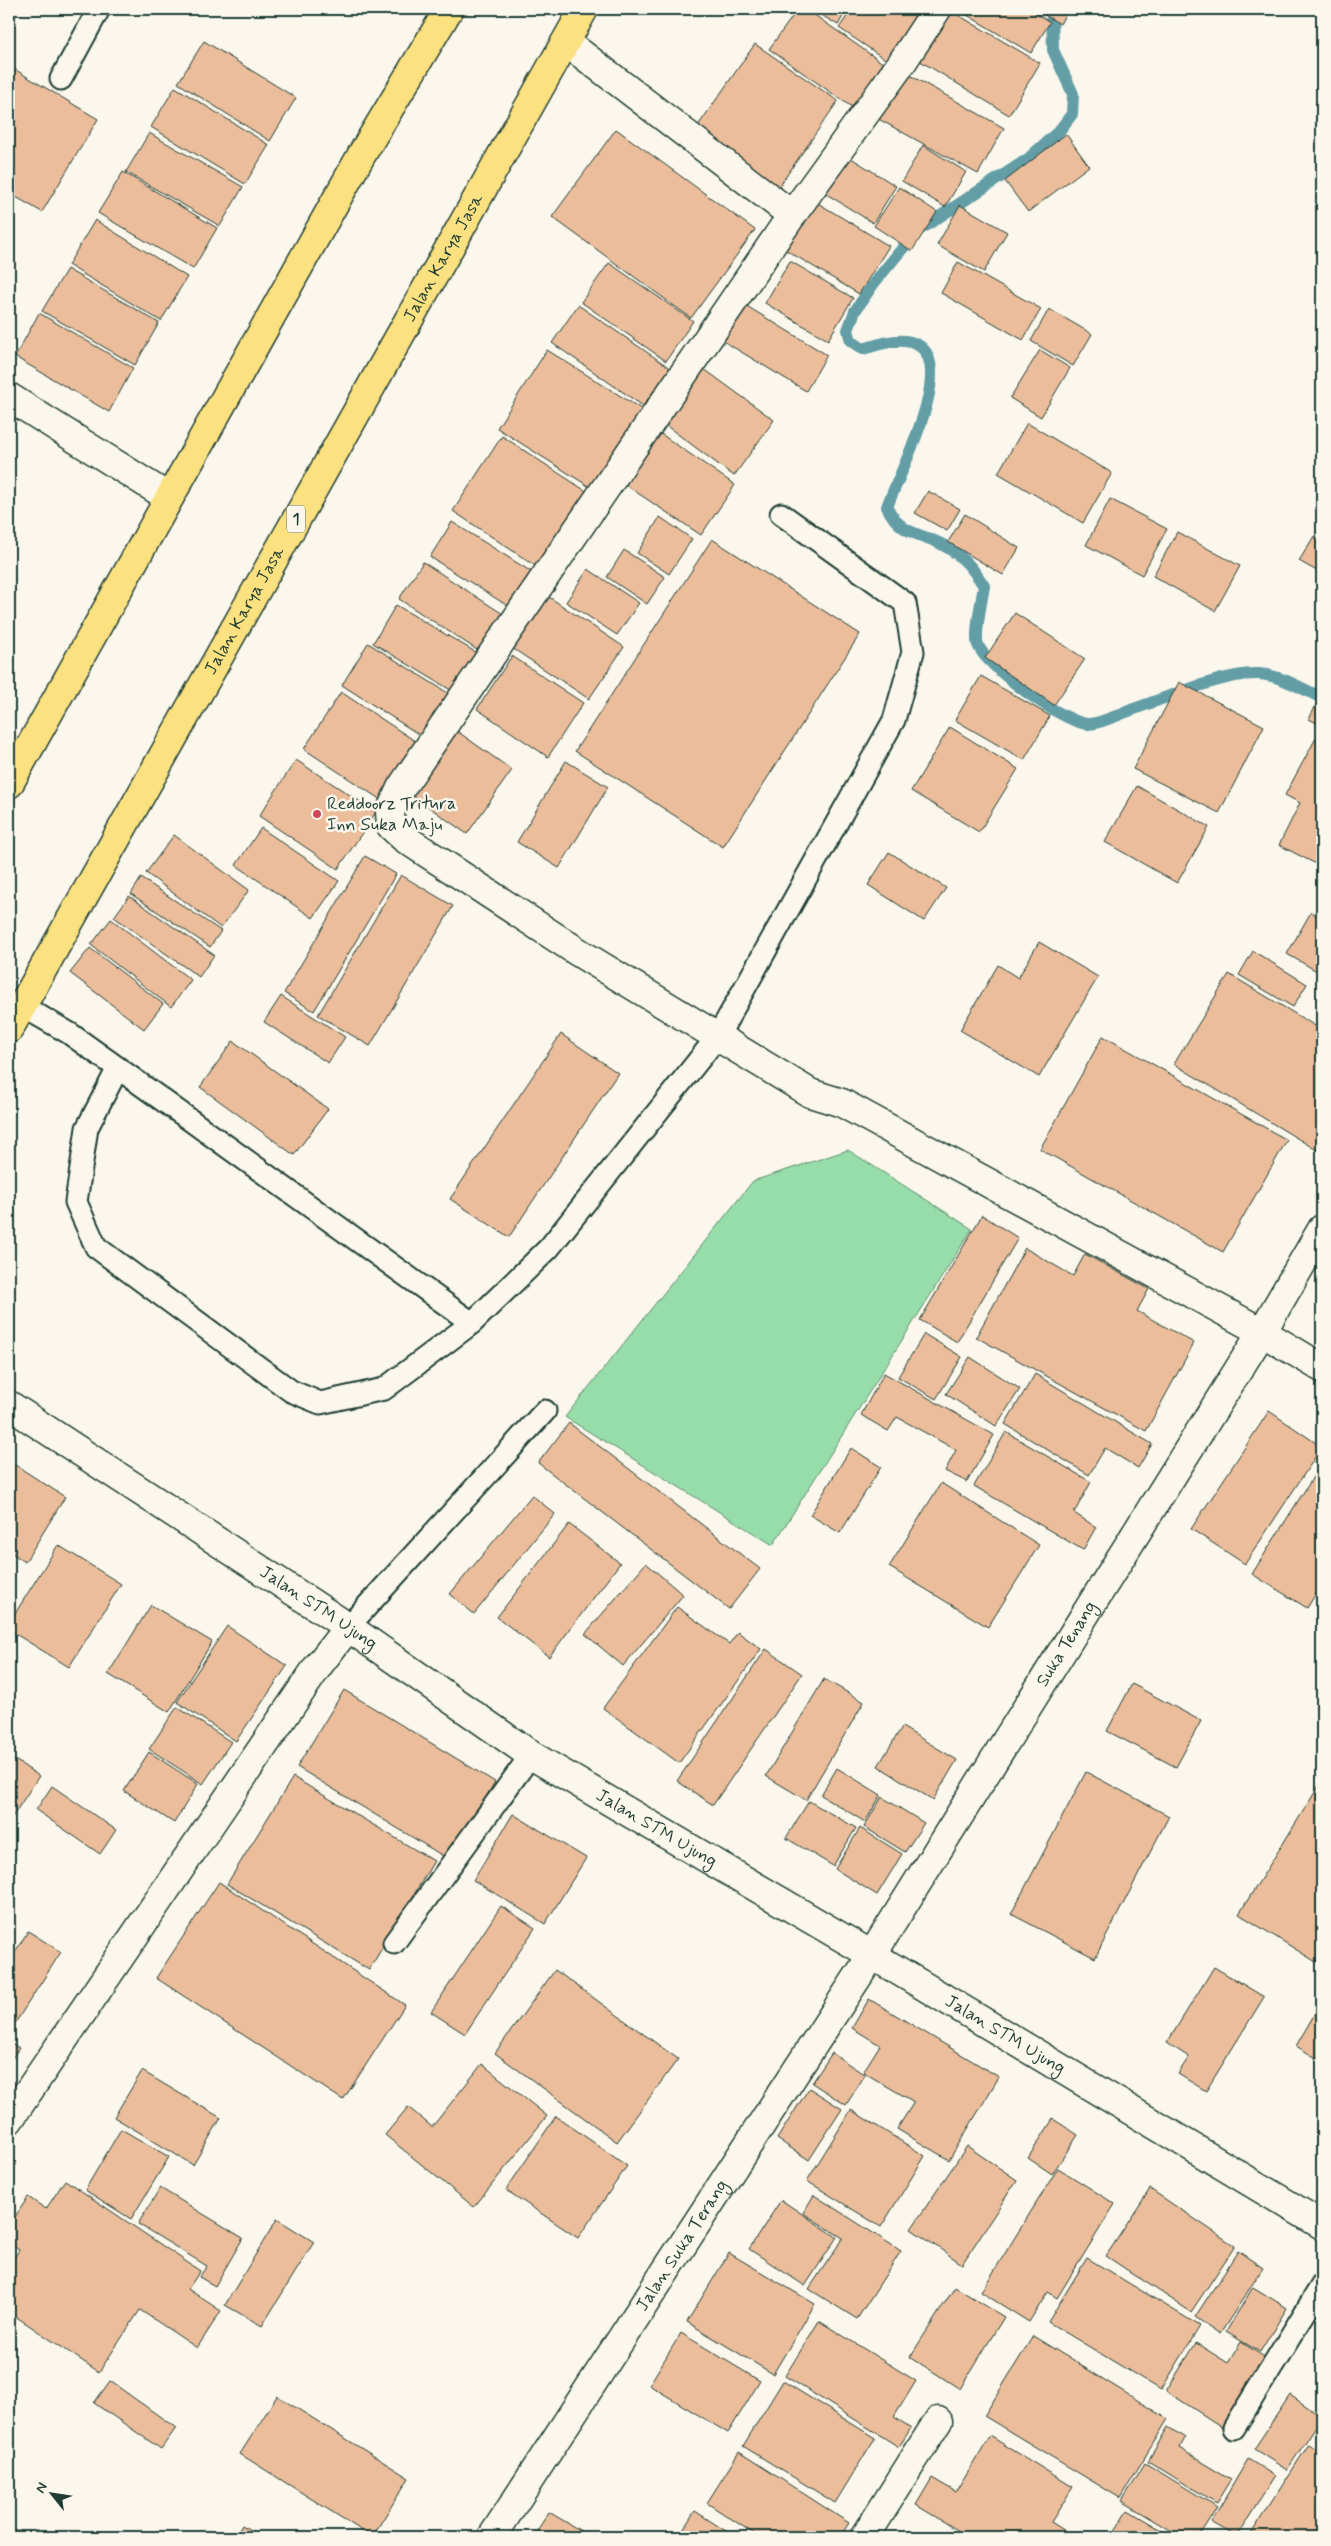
<svg xmlns="http://www.w3.org/2000/svg" width="1331" height="2546" viewBox="0 0 1331 2546" font-family="Mynerve,sans-serif">
<style>
.green{fill:#97dda9;stroke:#5b8d6e}
.lines{fill:none;stroke-linecap:round;stroke-linejoin:round}
.stream{stroke:#649ea7;stroke-width:12}
.building{fill:#ebbd9b;stroke:#1f3d34}
.lane-casing{stroke:#1f3d34;stroke-width:25}
.street-casing{stroke:#1f3d34;stroke-width:31}
.highway-casing{stroke:#1f3d34;stroke-width:31}
.lane{stroke:#fbf7ec;stroke-width:21}
.street{stroke:#fbf7ec;stroke-width:28}
.highway{stroke:#fbe180;stroke-width:28}
.poi-dot{fill:#d1495b;stroke:#fbf7ec;stroke-width:2}
.labels{text-anchor:middle;dominant-baseline:central;stroke-width:5;stroke-linejoin:round;paint-order:stroke}
.shield{fill:#fbf7ec;stroke:#61756b;stroke-width:1}
.shield-label{font-size:16px;font-weight:bold;fill:#1f3d34}
.street-label{font-size:18px;fill:#1f3d34;stroke:#fbf7ec}
.poi-label{font-size:18px;fill:#1f3d34;stroke:#fbf7ec;text-anchor:start}
</style>
<rect width="100%" height="100%" fill="#fbf7ec"/>
<filter id="ink" filterUnits="userSpaceOnUse"><feTurbulence type="fractalNoise" baseFrequency=".02" numOctaves="2"/><feDisplacementMap in="SourceGraphic" scale="10" xChannelSelector="R" yChannelSelector="G"/><feConvolveMatrix kernelMatrix="1 2 1 2 8 2 1 2 1" color-interpolation-filters="sRGB"/></filter>
<g filter="url(#ink)">
<path class="green" d="M848 1150 972 1229 773 1545 565 1417 753 1181Z"/>
<g class="lines">
<path class="stream" d="M1052 9 1053 50 1073 94 1072 114 1059 131 1028 159 916 232 874 283 855 311 848 330 851 341 863 349C878 345 900 336 916 344 959 364 897 477 887 507 901 536 920 532 943 545 963 556 972 567 984 586 982 599 974 635 978 645 987 668 1063 722 1087 724 1097 725 1121 714 1131 710 1163 699 1226 672 1259 674 1280 675 1303 689 1322 698"/>
</g>
<path class="building" d="M781 9H792L789 13Z
M798 9H806L894 71 863 115 769 49Z
M811 9H847L838 25Z
M852 9H932L894 65 839 28Z
M948 9 1040 63 1009 115 912 56Z
M957 9H1028L1050 22 1031 53Z
M1035 9H1068L1060 24Z
M204 41 296 98 270 141 178 83Z
M755 44 838 101 778 188 695 130Z
M9 66 98 119 42 212 9 193Z
M899 69 1004 128 978 174 873 116Z
M175 87 269 145 245 184 151 127Z
M616 129 755 230 691 318 552 217Z
M149 133 243 187 220 226 126 172Z
M1066 134 1089 166 1028 212 1005 181Z
M923 145 966 172 945 207 902 181Z
M843 153 896 186 873 223 820 190Z
M123 172 217 228 193 269 98 213Z
M899 187 937 212 912 251 874 226Z
M811 199 889 246 859 294 781 247Z
M960 205 1007 232 984 272 937 245Z
M95 220 187 277 161 321 68 265Z
M790 261 853 298 828 340 765 303Z
M958 262 1041 309 1023 340 941 293Z
M609 263 693 321 666 361 581 302Z
M67 269 159 323 135 365 42 311Z
M740 302 827 355 806 391 718 338Z
M578 305 670 368 643 406 552 343Z
M1049 309 1092 334 1073 366 1031 341Z
M39 313 133 368 109 412 15 357Z
M547 350 643 410 593 489 497 428Z
M1040 350 1070 368 1041 417 1010 398Z
M704 369 774 420 734 476 664 424Z
M1027 423 1112 473 1083 523 998 473Z
M658 432 735 485 701 535 624 484Z
M502 436 589 493 540 569 453 511Z
M928 491 960 509 947 531 915 513Z
M1110 499 1167 529 1142 575 1086 545Z
M965 514 1019 548 1003 575 948 542Z
M660 517 692 539 669 574 637 553Z
M452 522 538 576 516 611 430 557Z
M1177 532 1240 566 1215 611 1153 576Z
M1314 536 1322 540V574L1299 561Z
M712 539 860 634 723 847 575 751Z
M624 550 665 577 647 604 607 577Z
M423 562 509 618 485 655 399 599Z
M588 569 639 603 617 635 566 602Z
M537 589 624 647 589 699 503 642Z
M396 605 482 656 459 695 373 643Z
M1015 613 1085 659 1054 705 985 658Z
M368 643 456 698 429 741 342 685Z
M512 656 583 703 548 757 477 709Z
M981 676 1050 716 1024 760 955 720Z
M1179 682 1264 726 1219 813 1133 769Z
M341 692 421 745 384 802 304 749Z
M1322 693V726L1309 719Z
M950 727 1018 769 979 832 911 791Z
M454 729 512 770 467 834 409 793Z
M1316 738 1322 741V867L1279 845 1300 803 1285 795Z
M296 760 376 812 338 869 259 816Z
M566 761 608 787 559 868 517 842Z
M1137 786 1209 827 1177 883 1105 842Z
M261 828 339 881 313 918 236 865Z
M174 835 249 890 221 928 146 873Z
M889 852 946 888 924 921 868 885Z
M365 856 396 874 314 1011 284 993Z
M401 875 453 906 370 1046 318 1015Z
M141 878 221 931 210 947 131 894Z
M129 896 214 955 199 977 114 917Z
M1311 912 1322 919V974L1287 954Z
M111 919 191 980 171 1007 91 945Z
M1039 942 1098 977 1039 1077 960 1030 998 965 1018 978Z
M90 948 163 1004 144 1029 70 973Z
M1253 951 1307 984 1293 1007 1239 975Z
M1229 974 1322 1030V1148L1320 1152 1174 1064Z
M281 996 345 1037 328 1063 264 1022Z
M561 1034 618 1073 509 1237 450 1199Z
M1103 1036 1287 1140 1223 1252 1040 1149Z
M233 1041 328 1109 294 1155 200 1087Z
M982 1215 1018 1238 957 1342 920 1320Z
M1025 1248 1073 1276 1085 1254 1149 1289 1137 1311 1194 1343 1146 1431 976 1337Z
M924 1334 962 1357 936 1399 898 1377Z
M970 1357 1020 1389 996 1426 946 1394Z
M884 1373 994 1435 967 1482 945 1471 956 1450 897 1417 888 1431 861 1415Z
M1035 1374 1152 1444 1138 1468 1105 1448 1089 1475 1005 1424Z
M1269 1411 1322 1447 1245 1564 1191 1529Z
M569 1423 760 1569 729 1609 538 1463Z
M1006 1432 1091 1482 1074 1513 1096 1527 1083 1550 974 1486Z
M851 1448 881 1467 840 1533 810 1515Z
M9 1461 65 1497 25 1562 9 1551Z
M1322 1463V1584L1307 1608 1252 1574Z
M941 1483 1039 1545 988 1627 889 1567Z
M532 1495 555 1514 474 1614 450 1594Z
M569 1524 620 1563 549 1657 497 1617Z
M58 1545 121 1584 69 1667 9 1630V1623Z
M646 1563 683 1595 623 1666 585 1634Z
M151 1605 212 1642 169 1712 108 1674Z
M677 1607 729 1644 738 1632 761 1649 679 1763 603 1708Z
M227 1626 287 1666 236 1741 177 1702Z
M766 1649 802 1674 713 1805 677 1781Z
M824 1679 864 1702 806 1800 766 1776Z
M1132 1684 1201 1721 1176 1767 1107 1731Z
M344 1690 495 1782 448 1859 297 1767Z
M177 1707 231 1742 203 1784 149 1749Z
M902 1727 957 1760 933 1800 878 1766Z
M149 1752 198 1784 174 1823 124 1791Z
M9 1756 39 1776 9 1822Z
M837 1768 881 1795 865 1822 821 1795Z
M1086 1772 1169 1816 1095 1958 1011 1914Z
M293 1777 434 1861 369 1970 227 1884Z
M1322 1781V1952L1316 1962 1239 1914Z
M52 1786 116 1830 100 1854 36 1810Z
M882 1797 924 1823 905 1852 864 1827Z
M809 1801 856 1828 833 1866 786 1838Z
M513 1814 586 1858 545 1924 473 1880Z
M860 1828 902 1854 877 1895 835 1869Z
M219 1882 405 2005 343 2100 156 1978Z
M501 1906 535 1928 465 2034 431 2012Z
M28 1931 61 1952 12 2028 9 2026V1962Z
M1214 1967 1264 1997 1206 2091 1178 2074 1189 2057 1167 2043Z
M555 1970 678 2059 617 2142 495 2053Z
M869 1999 999 2077 949 2160 897 2129 914 2102 863 2072 880 2045 852 2028Z
M1321 2003 1322 2052 1318 2059 1296 2046Z
M9 2042 19 2048 9 2063Z
M832 2053 865 2075 846 2105 812 2083Z
M482 2064 547 2116 474 2207 385 2135 408 2107 432 2127Z
M142 2071 221 2118 193 2165 114 2117Z
M809 2088 842 2109 809 2160 777 2139Z
M851 2110 925 2156 881 2227 807 2181Z
M556 2116 627 2166 578 2238 506 2190Z
M1053 2119 1078 2135 1052 2174 1028 2158Z
M121 2129 169 2157 131 2219 85 2190Z
M967 2146 1017 2180 962 2264 911 2229Z
M1058 2168 1115 2204 1057 2298 1048 2292 1029 2322 981 2292Z
M65 2180 200 2271 188 2289 221 2311 197 2348 140 2310 99 2372 9 2312V2266L19 2250 9 2243V2226L28 2197 46 2209Z
M160 2188 243 2238 215 2286 199 2277 207 2266 138 2224Z
M1150 2189 1235 2246 1191 2312 1106 2256Z
M814 2195 901 2251 857 2319 809 2289 843 2238 803 2213Z
M781 2200 837 2237 805 2286 749 2249Z
M277 2219 314 2242 262 2326 225 2305Z
M1238 2251 1263 2268 1220 2334 1195 2317Z
M729 2253 815 2304 773 2374 687 2322Z
M1087 2258 1200 2326 1161 2390 1048 2322Z
M955 2287 1004 2317 960 2389 910 2357Z
M1253 2287 1287 2308 1260 2352 1226 2332Z
M819 2321 916 2381 894 2417 911 2428 899 2447 785 2376Z
M681 2333 760 2381 728 2433 649 2385Z
M1033 2336 1168 2419 1120 2498 984 2416Z
M1241 2342 1266 2358 1222 2427 1166 2391 1196 2343 1228 2363Z
M110 2381 176 2428 161 2449 94 2403Z
M783 2381 875 2438 835 2503 743 2446Z
M1290 2395 1322 2417 1287 2470 1254 2449Z
M277 2396 409 2478 372 2537 240 2454Z
M1168 2427 1185 2438 1180 2448 1231 2479 1216 2503 1148 2461Z
M990 2436 1073 2487 1051 2522 1067 2532 1064 2537H969L916 2505 932 2478 956 2492Z
M1309 2444 1322 2453V2537H1257L1251 2534Z
M739 2452 849 2523 840 2537H759L707 2503Z
M1248 2459 1275 2476 1237 2537 1211 2522Z
M1145 2463 1217 2507 1198 2537H1182L1122 2501Z
M1128 2510 1173 2537H1111Z
M695 2511 735 2537H678Z
M549 2512 591 2537H533Z
M242 2525 262 2537H235Z"/>
<g class="lines">
<g class="lane-casing">
<path id="lane" d="M61 79 99 9
M22 1006 69 1033 118 1068 87 1128 76 1202 96 1247 291 1391 320 1403 384 1389 472 1323 549 1248 718 1036 894 720 913 652 905 603 781 514
M118 1068 472 1323
M348 1627 545 1411
M394 1943 531 1755
M1234 2428 1322 2285"/>
</g>
<g class="street-casing">
<g id="street">
<path d="M566 42 792 215 401 788 390 812 391 826 404 838 578 952 810 1093 842 1103 1262 1332 1322 1368"/>
<path d="M792 215 901 64 937 9"/>
<path d="M9 397 168 497"/>
<path id="s1" d="M9 1405 348 1627 531 1755 872 1955 1322 2225"/>
<path d="M9 2120 318 1666 348 1627"/>
<path id="s2" d="M492 2537 872 1955 1262 1332 1322 1229"/>
<path d="M865 2537 938 2421"/>
</g>
</g>
<g class="highway-casing">
<g id="highway">
<path d="M9 784 362 154 449 9"/>
<path id="s3" d="M9 1029 584 9"/>
</g>
</g>
<use href="#lane" class="lane"/>
<use href="#street" class="street"/>
<use href="#highway" class="highway"/>
</g>
</g>
<circle class="poi-dot" cx="317" cy="814" r="5"/>
<g class="labels">
<rect class="shield" x="287" y="505.5" width="18" height="27" rx="4"/>
<g class="shield-label">
<text x="296" y="519">1</text>
</g>
<g class="street-label">
<text stroke="none"><textPath href="#s3" startOffset="885">Jalan Karya Jasa</textPath></text>
<text stroke="none"><textPath href="#s3" startOffset="480">Jalan Karya Jasa</textPath></text>
<text stroke="none"><textPath href="#s1" startOffset="370">Jalan STM Ujung</textPath></text>
<text stroke="none"><textPath href="#s2" startOffset="1062">Suka Tenang</textPath></text>
<text stroke="none"><textPath href="#s1" startOffset="774">Jalan STM Ujung</textPath></text>
<text stroke="none"><textPath href="#s1" startOffset="1179">Jalan STM Ujung</textPath></text>
<text stroke="none"><textPath href="#s2" startOffset="348">Jalan Suka Terang</textPath></text>
</g>
<g class="poi-label">
<text x="327" y="804">Reddoorz Tritura<tspan x="327" dy="21">Inn Suka Maju</tspan></text>
</g>
</g>
<rect width="1331" height="2546" fill="none" stroke="#fbf7ec" stroke-width="30"/>
<rect x="15" y="15" width="1301" height="2516" fill="none" stroke="#1f3d34" stroke-width="2" filter="url(#ink)"/>
<g transform="translate(52 2494) rotate(300)" stroke="#fbf7ec" stroke-width="4" paint-order="stroke">
<path d="M0-4L9 19L0 12L-9 19Z" fill="#1f3d34"/>
<text y="-8" font-size="14" font-weight="bold" text-anchor="middle" fill="#1f3d34">N</text>
</g>
</svg>
